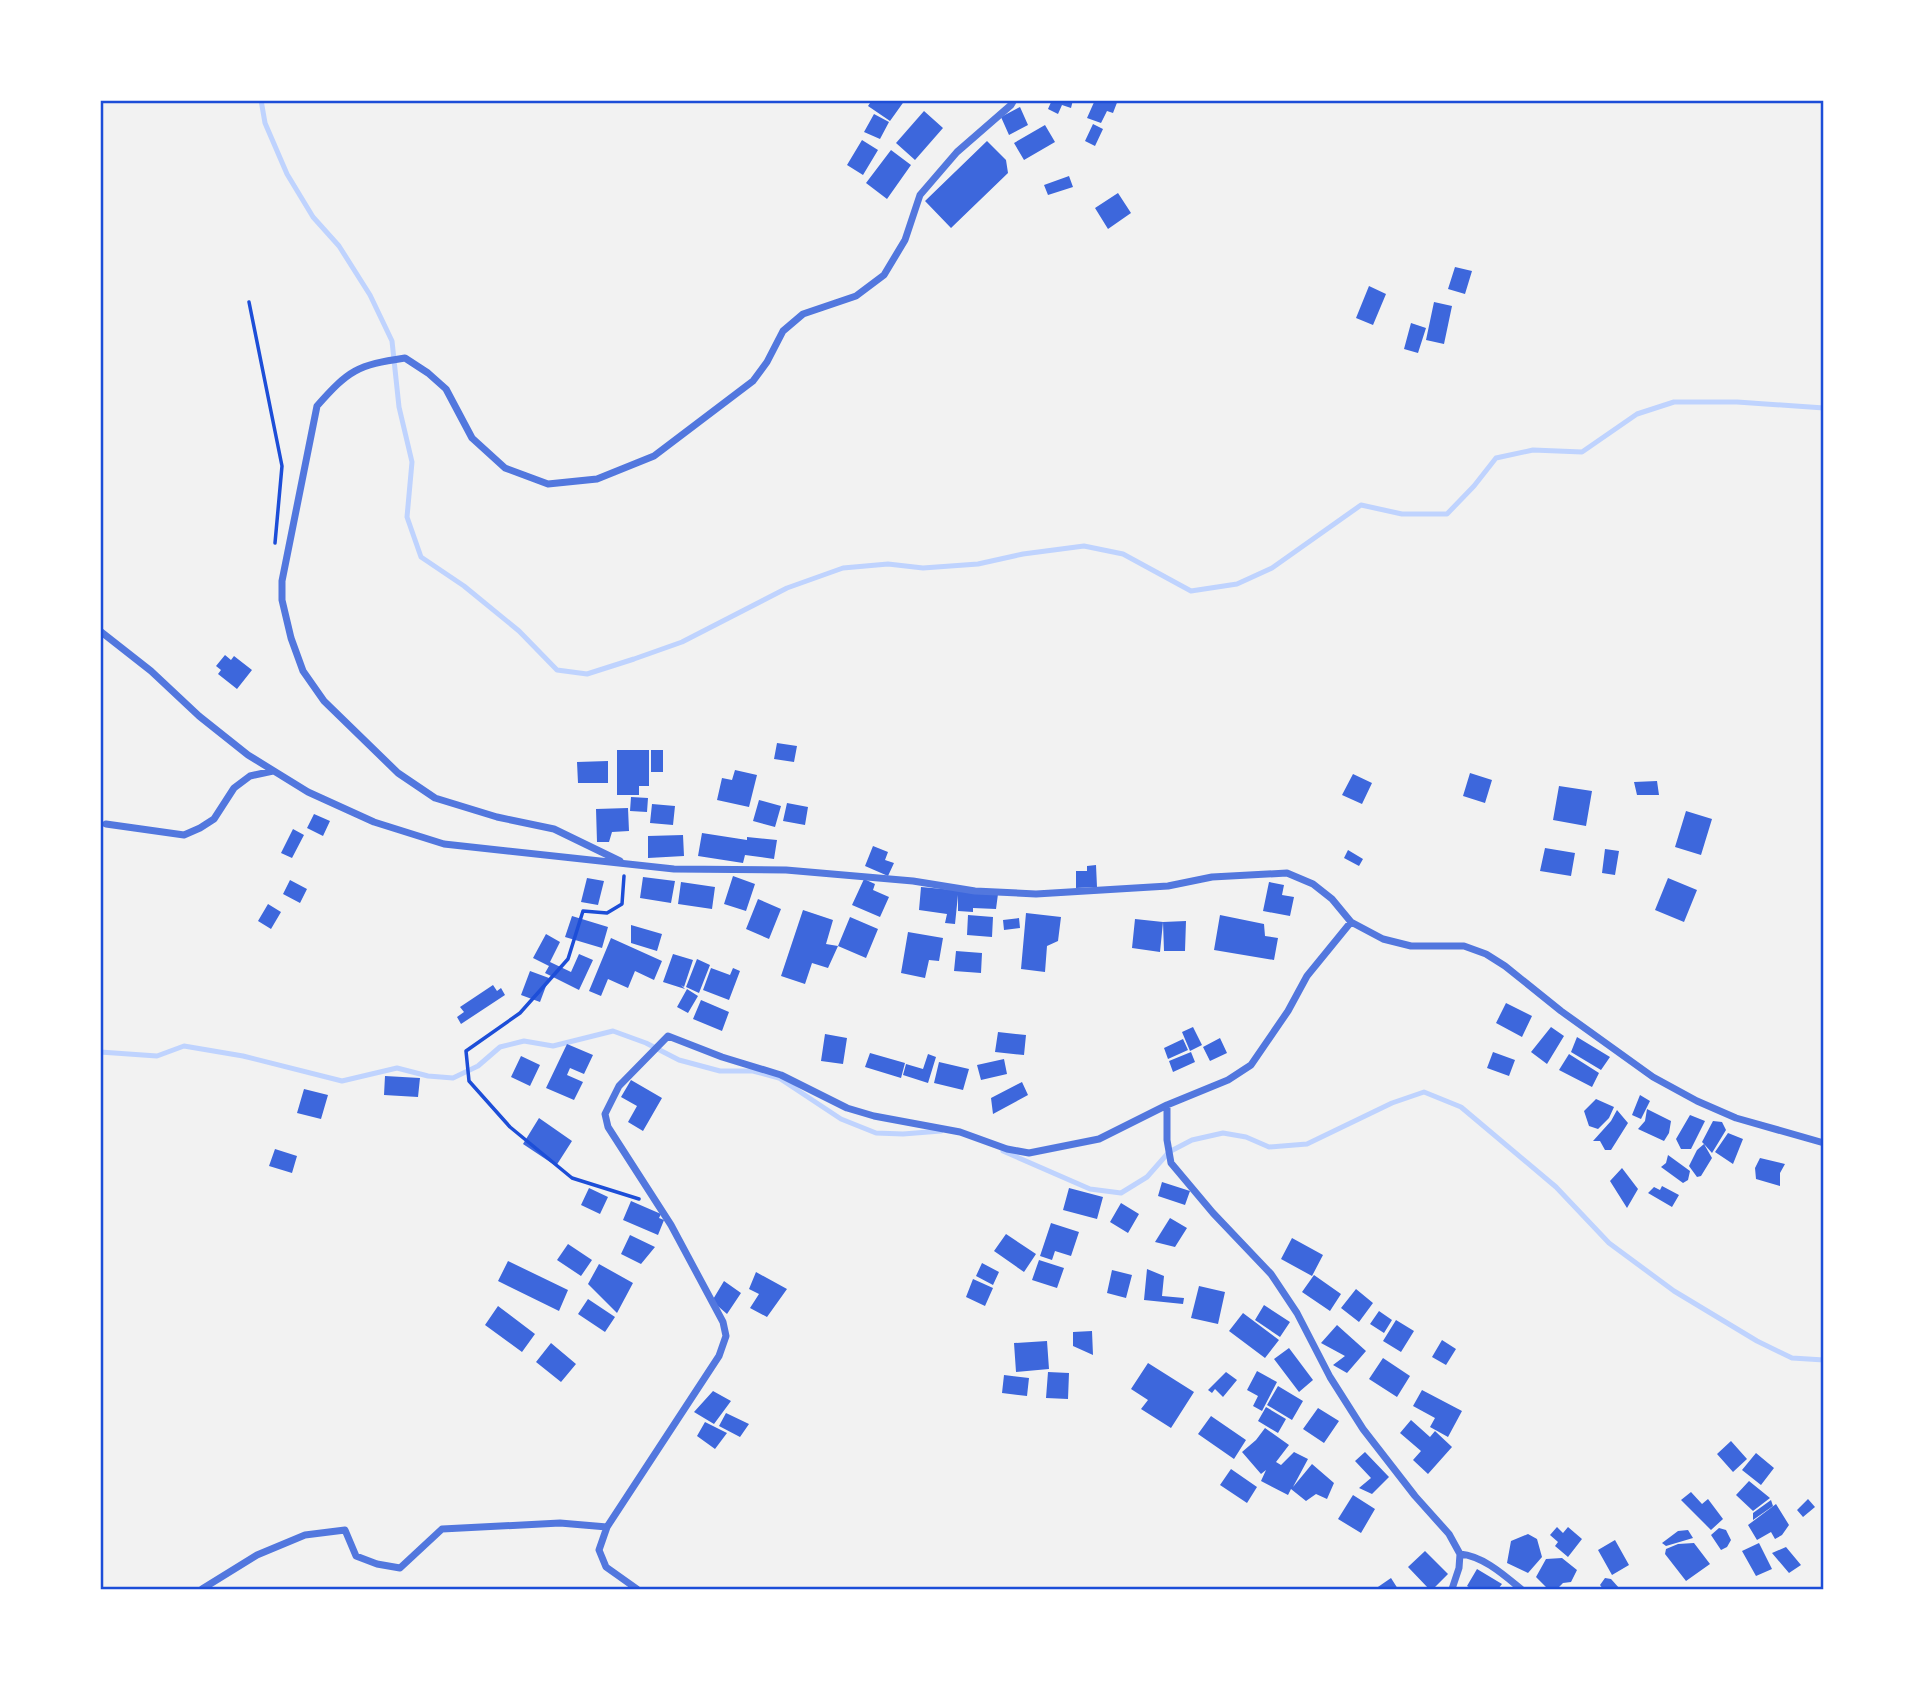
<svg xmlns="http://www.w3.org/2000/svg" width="1924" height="1689" viewBox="0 0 1924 1689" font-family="'DejaVu Sans',sans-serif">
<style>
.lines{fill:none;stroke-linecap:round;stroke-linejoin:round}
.stream{stroke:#bfd3fe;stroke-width:5}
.building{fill:#3d67dc}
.path{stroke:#1d4ed8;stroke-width:3.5}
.minor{stroke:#5277de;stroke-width:7}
.neatline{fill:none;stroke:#1d4ed8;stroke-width:2.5}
</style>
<rect width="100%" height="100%" fill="#f2f2f2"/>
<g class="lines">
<path class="stream" d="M261 100 265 123 287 174 313 217 339 246 370 295 392 341 399 407 412 462 407 517 421 557 464 586 519 631 557 670 587 674 634 659 682 642 787 588 843 568 888 564 923 568 978 564 1023 554 1084 546 1123 554 1191 591 1237 584 1272 568 1361 505 1402 514H1447L1474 486 1496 458 1533 450 1582 452 1637 414 1674 402H1737L1824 408
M100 1052 157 1056 184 1046 243 1056 342 1081 397 1068 428 1076 453 1078 478 1066 500 1047 524 1041 553 1046 613 1031 646 1043 679 1060 720 1071H753L779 1078 841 1119 876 1133 903 1134 941 1131
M1003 1151 1090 1189 1121 1193 1147 1177 1169 1152 1192 1140 1223 1133 1246 1137 1269 1147 1307 1144 1392 1103 1424 1092 1461 1107 1556 1187 1609 1243 1674 1291 1757 1341 1792 1358 1824 1360"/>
</g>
<path class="building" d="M872 100H905L890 121 868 106Z
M1052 100H1073L1071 108 1062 105 1058 114 1048 109Z
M1095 100H1118L1113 113 1107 111 1101 123 1087 118Z
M1020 107 1028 125 1009 135 1001 117Z
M924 111 943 128 915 160 896 143Z
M874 114 889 122 880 139 864 132Z
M1093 124 1103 129 1095 146 1085 141Z
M1045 125 1055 142 1024 160 1014 143Z
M862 140 878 150 863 175 847 165Z
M987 141 1006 160 1008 173 951 228 925 201Z
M891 150 911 165 887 199 866 183Z
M1069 176 1073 187 1048 195 1044 185Z
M1118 193 1131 213 1108 229 1095 208Z
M1455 267 1472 271 1465 294 1448 289Z
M1369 286 1386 294 1373 325 1356 318Z
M1434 302 1452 306 1444 344 1426 340Z
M1411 323 1426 328 1418 353 1404 349Z
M225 655 231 660 234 656 252 670 237 689 218 674 221 670 216 666Z
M777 743 797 746 794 762 774 759Z
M617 750H649V786H639V795H617Z
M651 750H663V772H651Z
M608 761V783H578L577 762Z
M735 770 757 775 749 807 717 800 722 778 732 780Z
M1470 773 1492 780 1485 803 1463 796Z
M1353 774 1372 783 1362 804 1342 795Z
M1657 781 1659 795H1637L1634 782Z
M1559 786 1592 791 1586 826 1553 820Z
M631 797 648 798 647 812 630 811Z
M759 800 781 806 775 827 753 821Z
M787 803 808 807 805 825 783 821Z
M652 804 675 806 673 825 650 823Z
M628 808 629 831 612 832 609 842H597L596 809Z
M1686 811 1712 819 1701 855 1675 847Z
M314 814 330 821 323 836 307 828Z
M293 829 304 835 292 858 281 853Z
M702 833 747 840V837L777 840 774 859 745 855 743 863 698 856Z
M683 835 684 856 648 858V836Z
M873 846 888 852 885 860 894 863 888 876 865 866Z
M1545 848 1575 853 1571 876 1540 871Z
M1605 849 1619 851 1615 875 1602 873Z
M1348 850 1363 859 1359 866 1344 858Z
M1096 865 1097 887 1076 888V871H1087V866Z
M733 876 755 884 746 911 724 904Z
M643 877 675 881 671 903 640 898Z
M587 878 604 881 598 905 581 902Z
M1668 878 1697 890 1684 922 1655 910Z
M864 879 875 884 873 890 889 897 880 917 852 905Z
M290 880 307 889 300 903 283 894Z
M681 882 715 887 712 909 678 904Z
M1269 882 1284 885 1282 895 1294 897 1290 916 1263 911Z
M921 887 998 894 996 909 973 908V912L958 911V895L955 924 945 923 947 914 919 910Z
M758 899 781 909 769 939 746 929Z
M268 904 281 912 271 929 258 921Z
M803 910 833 920 826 944 838 946 828 968 812 963 805 984 781 976Z
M1026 913 1061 917 1058 941 1047 946 1045 972 1021 969Z
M968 915 993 917 992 937 967 935Z
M1220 915 1264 924 1265 936 1278 938 1274 960 1214 950Z
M572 916 608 927 602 948 565 937Z
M850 917 878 929 866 958 838 946Z
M1019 918 1020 928 1004 930 1003 920Z
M1135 919 1163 922 1160 952 1132 948Z
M1186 921 1185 951H1164L1163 922Z
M631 925 662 934 657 951 631 943Z
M908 932 943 938 939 961 929 960 925 978 901 973Z
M546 934 560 942 550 962 571 972 579 954 593 960 579 990 545 973 549 966 533 958Z
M611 938 662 961 654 980 635 971 628 988 608 979 601 996 589 991Z
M956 951 982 953 981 973 954 971Z
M673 954 693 960 684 987 681 985 685 989 663 982Z
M697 959 710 965 699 993 686 987Z
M711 968 730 975 733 968 740 971 729 1000 703 990Z
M530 971 549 978 540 1002 521 995Z
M493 985 497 991 501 988 505 995 461 1024 457 1017 464 1012 460 1007Z
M687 989 698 996 688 1013 677 1007Z
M701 1000 729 1012 722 1031 693 1019Z
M1506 1003 1532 1016 1522 1037 1496 1023Z
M1193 1027 1202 1045 1190 1051 1182 1032Z
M1551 1027 1564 1036 1547 1064 1531 1052Z
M998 1032 1026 1035 1024 1055 995 1052Z
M825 1034 847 1038 843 1064 821 1061Z
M1577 1037 1610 1057 1601 1070 1571 1052Z
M1220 1038 1227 1053 1210 1061 1203 1047Z
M1183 1039 1188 1050 1168 1059 1164 1048Z
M567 1044 593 1055 584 1074 570 1068 567 1075 583 1082 574 1100 546 1088Z
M1191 1052 1195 1062 1173 1072 1169 1061Z
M1493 1052 1515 1060 1509 1076 1487 1068Z
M870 1053 905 1063 901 1078 865 1067Z
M928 1054 936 1057 928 1083 903 1075 906 1064 923 1069Z
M1569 1054 1599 1073 1592 1087 1559 1070Z
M521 1056 540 1065 530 1086 511 1077Z
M1004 1059 1007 1074 981 1080 977 1065Z
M939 1062 969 1069 963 1090 934 1083Z
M385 1076 420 1078 418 1097 384 1095Z
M631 1080 662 1098 643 1131 628 1122 637 1106 621 1097Z
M1022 1082 1028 1095 993 1114 991 1098Z
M304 1089 328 1095 321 1119 297 1113Z
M1640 1095 1650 1101 1641 1119 1632 1115Z
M1596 1099 1614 1107 1609 1118 1598 1129 1589 1126 1584 1111Z
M1647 1109 1671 1121 1669 1133 1664 1141 1638 1129 1645 1121Z
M1617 1110 1628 1123 1611 1150H1605L1600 1141H1593L1611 1121Z
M1690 1115 1705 1121 1691 1149H1681L1676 1139Z
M539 1118 572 1141 556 1166 523 1144Z
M1713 1121 1722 1122 1726 1130 1712 1153 1704 1144 1712 1158 1701 1176 1697 1177 1689 1166 1697 1150 1704 1144 1702 1142Z
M1728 1133 1743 1139 1733 1164 1715 1152Z
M275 1149 297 1156 292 1173 269 1166Z
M1668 1155 1690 1171 1688 1180 1683 1183 1661 1167 1666 1163Z
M1760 1158 1785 1164 1780 1173V1186L1756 1179 1755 1168Z
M1622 1168 1638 1189 1627 1208 1610 1181Z
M1162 1182 1190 1191 1185 1205 1158 1196Z
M1662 1186 1679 1195 1672 1207 1648 1193 1654 1187 1660 1190Z
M589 1188 608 1197 600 1214 581 1205Z
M1069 1188 1103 1197 1097 1219 1063 1210Z
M631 1201 661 1214 659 1218 664 1220 658 1235 623 1220Z
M1121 1203 1139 1214 1128 1233 1110 1222Z
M1170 1218 1187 1228 1175 1247 1155 1242Z
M1051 1223 1079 1232 1071 1256 1055 1251 1052 1260 1040 1256Z
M1006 1234 1036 1254 1024 1272 994 1251Z
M630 1235 655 1247 641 1264 621 1254Z
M1292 1238 1323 1255 1312 1276 1281 1259Z
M568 1244 592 1260 581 1276 557 1260Z
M1039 1260 1064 1268 1057 1288 1032 1280Z
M508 1261 568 1290 559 1311 498 1281Z
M982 1263 999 1272 993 1285 976 1276Z
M599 1264 633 1283 617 1313 588 1284Z
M1147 1269 1164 1276 1162 1296 1184 1298 1183 1304 1144 1300Z
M1112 1270 1132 1275 1126 1298 1107 1293Z
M756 1272 787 1289 767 1317 750 1308 759 1294 749 1289Z
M1314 1275 1341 1294 1330 1311 1302 1292Z
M973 1279 993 1288 985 1306 966 1297Z
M724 1281 741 1293 727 1314 712 1301Z
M1199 1286 1225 1292 1218 1324 1191 1318Z
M1356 1289 1373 1303 1359 1322 1341 1308Z
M588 1299 615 1317 605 1332 578 1314Z
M1264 1305 1290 1322 1280 1337 1255 1320Z
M498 1306 535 1334 522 1352 485 1325Z
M1379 1311 1392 1320 1384 1333 1370 1324Z
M1243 1313 1279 1340 1265 1358 1229 1331Z
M1396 1320 1414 1331 1401 1352 1383 1341Z
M1337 1325 1366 1351 1347 1373 1333 1365 1345 1356 1321 1343Z
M1092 1331 1093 1355 1073 1346V1332Z
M1442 1340 1456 1349 1446 1365 1432 1357Z
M1047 1341 1049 1369 1016 1372 1014 1343Z
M551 1343 576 1364 561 1382 536 1362Z
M1289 1348 1313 1380 1299 1392 1274 1359Z
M1383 1358 1410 1376 1397 1397 1369 1379Z
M1148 1363 1194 1392 1171 1428 1141 1409 1148 1400 1131 1389Z
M1257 1371 1277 1382 1262 1411 1253 1406 1258 1396 1247 1390Z
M1048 1372 1069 1373 1068 1399 1046 1398Z
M1226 1372 1237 1380 1223 1397 1215 1389 1212 1393 1208 1390Z
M1004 1375 1029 1378 1027 1396 1002 1393Z
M1278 1386 1303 1401 1292 1420 1267 1405Z
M1422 1390 1462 1411 1448 1437 1430 1427 1435 1418 1413 1406Z
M713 1391 731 1401 714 1424 694 1412Z
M1266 1407 1286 1419 1278 1433 1258 1421Z
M1318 1408 1339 1421 1324 1443 1303 1429Z
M726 1413 749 1424 740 1437 719 1426Z
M1211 1416 1246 1440 1234 1459 1198 1434Z
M1411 1420 1430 1437 1435 1431 1452 1447 1428 1474 1413 1460 1421 1451 1400 1433Z
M705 1422 727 1433 715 1449 697 1436Z
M1265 1428 1289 1445 1276 1462 1281 1465 1294 1452 1308 1459 1293 1487 1312 1464 1334 1483 1327 1499 1316 1494 1306 1501 1291 1489 1288 1495 1261 1481 1266 1470 1261 1474 1242 1452 1256 1440Z
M1731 1441 1747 1459 1733 1472 1717 1454Z
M1365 1452 1389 1477 1372 1494 1359 1488 1371 1478 1355 1461Z
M1756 1453 1774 1468 1761 1485 1742 1470Z
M1231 1469 1257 1487 1247 1503 1220 1485Z
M1749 1481 1770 1498 1753 1511 1736 1495Z
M1691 1492 1702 1504 1708 1499 1723 1519 1711 1530 1681 1500Z
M1353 1495 1375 1509 1361 1533 1338 1519Z
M1808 1499 1815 1507 1803 1517 1797 1510Z
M1771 1500 1773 1506 1753 1520V1513Z
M1776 1504 1789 1525 1782 1535 1775 1539 1771 1532 1757 1540 1748 1525Z
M1557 1527 1563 1533 1568 1527 1582 1539 1568 1557 1555 1546 1558 1542 1550 1535Z
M1719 1528 1726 1530 1731 1540 1727 1547 1721 1550 1711 1535Z
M1688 1530 1693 1538 1666 1546 1662 1543 1678 1531Z
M1528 1534 1537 1539 1542 1557 1528 1573 1507 1563 1511 1541Z
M1615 1540 1629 1565 1612 1575 1598 1550Z
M1694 1543 1710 1564 1686 1581 1665 1554 1666 1549 1678 1544Z
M1759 1543 1772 1569 1756 1576 1742 1551Z
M1786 1547 1801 1565 1789 1573 1772 1553Z
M1425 1551 1448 1574 1433 1589H1429L1408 1567Z
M1562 1558 1577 1570 1571 1582 1563 1583 1557 1589H1548L1536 1577 1546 1559Z
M1477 1569 1502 1584 1498 1589H1472L1467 1586Z
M1391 1578 1398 1589H1375Z
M1605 1578 1611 1579 1620 1589H1603L1600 1585Z"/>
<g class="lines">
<path class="path" d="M249 302 282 466 275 543
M624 876 622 904 607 913 583 911 568 959 520 1013 466 1051 469 1081 510 1127 572 1178 639 1199"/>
<path class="minor" d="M100 631 151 671 199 716 248 755 308 792 374 822 444 844 674 869 786 870 913 881 975 891 1036 894 1168 886 1212 877 1287 873 1313 884 1332 899 1351 922 1383 939 1411 946H1464L1486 954 1505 966 1561 1011 1653 1077 1697 1101 1736 1118 1824 1143
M106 824 184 835 200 828 214 819 234 788 250 776 273 771
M620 861 554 829 497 817 435 798 398 773 324 701 303 671 291 638 282 600V581L317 406C349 370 357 365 405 358L428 373 446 389 472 438 505 468 548 484 597 479 654 456 753 381 767 362 783 331 803 314 856 296 884 275 905 240 920 195 957 152 1011 105 1014 100
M1167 1105V1140L1171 1163 1213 1213 1271 1274 1297 1313 1330 1377 1363 1429 1415 1496 1449 1534 1460 1554 1459 1568 1452 1589
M1460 1554C1483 1556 1504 1575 1521 1589
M202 1589 257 1555 305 1535 345 1530 356 1556 377 1564 400 1568 442 1529 560 1523 607 1527
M637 1589 606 1567 599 1550 607 1527 719 1356 726 1336 723 1322 671 1225 608 1127 605 1114 619 1086 668 1036 722 1057 781 1075 847 1108 874 1116 960 1132 1007 1149 1029 1153 1099 1139 1167 1105 1228 1080 1251 1065 1288 1011 1307 976 1351 922"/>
</g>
<rect width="1924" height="1689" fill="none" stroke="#ffffff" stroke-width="203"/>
<rect x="102" y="102" width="1720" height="1486" class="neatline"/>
</svg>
